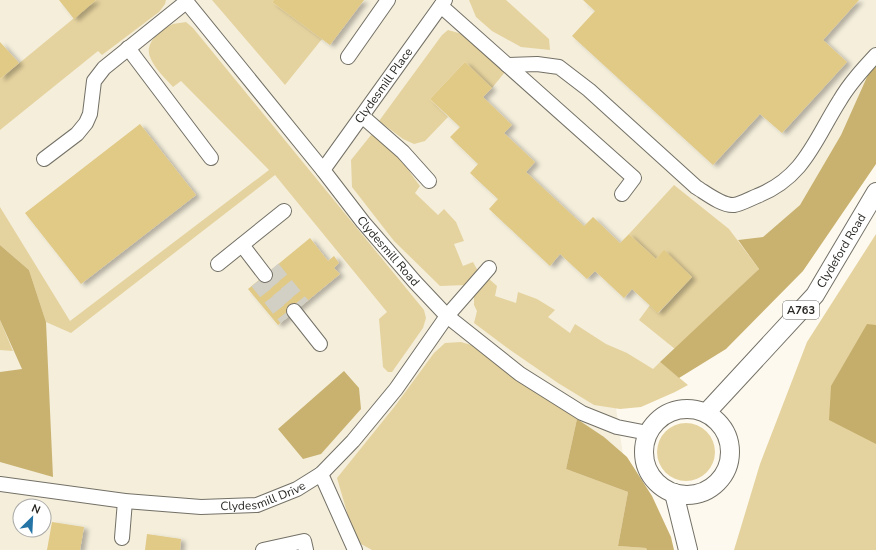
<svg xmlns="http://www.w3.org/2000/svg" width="876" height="550" viewBox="0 0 876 550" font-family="'Nunito Sans',sans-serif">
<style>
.built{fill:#f4eedb;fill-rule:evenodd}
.green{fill:#e5d39f}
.forest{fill:#c9b270}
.water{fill:#c5ae6c}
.building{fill:#e1c986;filter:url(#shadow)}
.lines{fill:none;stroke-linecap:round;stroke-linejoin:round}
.minor-tunnel{stroke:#d2cfc5;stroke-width:14;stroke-dasharray:14 7;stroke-linecap:butt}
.minor-casing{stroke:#737066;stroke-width:16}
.major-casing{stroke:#737066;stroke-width:20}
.minor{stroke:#fff;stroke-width:14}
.major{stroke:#fff;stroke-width:18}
.labels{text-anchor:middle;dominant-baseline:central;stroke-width:3;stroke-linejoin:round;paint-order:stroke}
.shield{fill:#fff;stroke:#686865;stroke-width:1}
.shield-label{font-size:11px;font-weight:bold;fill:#282723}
.street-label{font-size:12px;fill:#282723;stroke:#fff}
</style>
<defs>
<filter id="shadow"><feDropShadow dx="4.5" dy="2.5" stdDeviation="2" flood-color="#0004"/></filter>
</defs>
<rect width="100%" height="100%" fill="#fdf9ee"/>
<path class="built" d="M0 0H876V63L871 68 841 135 800 205 763 237 738 240 759 269 616 408 628 488 650 550H0ZM20 506H44V530H20Z"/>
<path class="green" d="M96 0H166L165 4 159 12 102 55 98 51 0 130V79Z
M212 0H274L272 2 322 39 285 85Z
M469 0H506L549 39 550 50 521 47 492 31 476 17Z
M186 22 193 28 424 310 426 318 423 328 392 372H388L383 367 379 319 387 312 275 175 71 333 46 322 29 270 0 245V207L70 321 269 170 181 81 173 87C165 78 154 68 150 57 144 43 161 29 173 24 177 23 182 23 186 22Z
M448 30 462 34 498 60 505 72 492 88 465 62 430 99 448 117 425 141 414 144 403 139 379 121 442 35Z
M371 135C390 140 408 170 420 186L415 193 438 215 444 209 456 222 464 241 454 244 463 266 473 262 479 273 467 285 440 286 394 241 352 187 351 160Z
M674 185 729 229 759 269 675 349 639 320 650 305 659 313 692 277 664 251 656 259 629 234Z
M876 234V550H734L760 464 807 342Z
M488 278 497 286 495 296 516 303 518 292 537 299 555 310 548 317 570 333 575 324 606 344 627 353 653 369 660 362 688 385 675 392 641 407 620 409 594 405 558 383 506 347 474 323 477 311 474 305V293Z
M0 320 13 351 0 350Z
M461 342 471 345 504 370 577 419 566 469 628 492 618 546 646 548 647 550H372L361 544 351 526 337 478 395 406 434 353 445 343Z
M657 452a29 29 0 1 1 58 0a29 29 0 1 1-58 0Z"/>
<path class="forest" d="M876 63V164L803 271 726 349 679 378 660 362 759 269 738 240 763 237 800 205 841 135 871 68Z
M0 245 29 270 46 322 53 477 0 462V372L22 369 0 320Z
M344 371 359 388 361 409 321 454 303 459 278 429Z
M577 419 604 437 627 457 652 496 671 537 674 550H647L646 548 618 546 628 492 566 469Z"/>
<path class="water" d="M867 324 876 325V444L829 420 831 386Z"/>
<path class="building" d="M59 0H96L74 19Z
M274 0H364L330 45 272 2Z
M583 0H859L823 40 847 62 782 133 760 114 713 165 572 36 595 11Z
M0 42 19 63 0 79Z
M465 62 492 88 483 97 512 125 504 133 535 162 526 172 584 226 593 217 620 243 629 234 656 259 664 250 692 277 658 313 632 289 624 298 595 271 587 279 560 254 550 266 489 209 498 199 470 173 478 164 450 137 460 127 430 99Z
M140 124 196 195 81 284 25 213Z
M310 238 328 261 334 256 339 263 334 268 340 274 278 325 248 289Z
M52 522 84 527 80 550H47Z
M147 534 181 539 180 550H145Z"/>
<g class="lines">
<path class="minor-tunnel" d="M273 268 303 305
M265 275 294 311
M257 282 286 319"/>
<g class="minor-casing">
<g id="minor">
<path id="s1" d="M185 0 323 170 363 222 415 282 447 316 520 374 582 413 617 427 648 433"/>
<path d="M441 6 634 178 622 194"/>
<path d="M128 48 211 158"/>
<path d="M348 57 388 0"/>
<path d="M507 65 537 64 559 67 589 90 696 187C706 193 722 206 734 205 741 204 750 199 757 196 805 177 815 139 840 100 850 83 863 69 876 55"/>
<path d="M362 116 403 152 429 181"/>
<path d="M44 159 77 134 86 123 90 114 94 81 104 68 186 2"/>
<path id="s2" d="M323 170 445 0"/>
<path d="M242 245 265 275"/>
<path d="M218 264 284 211"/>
<path d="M294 311 320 344"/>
<path d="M321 474 355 550"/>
<path id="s3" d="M0 484 125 501 201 507 257 505 297 489 321 474 353 441 396 389 447 316 489 268"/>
<path d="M122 538 125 501"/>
<path d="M263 550 304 541 306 550"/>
</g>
</g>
<g class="major-casing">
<g id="major">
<circle cx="687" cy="452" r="43"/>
<path id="s4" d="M706 413 815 295 876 192"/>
<path d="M674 493 688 550"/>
</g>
</g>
<use href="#minor" class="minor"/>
<use href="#major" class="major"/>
</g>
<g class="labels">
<rect class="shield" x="783" y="301" width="36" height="18" rx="3"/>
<g class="shield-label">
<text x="801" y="310">A763</text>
</g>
<g class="street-label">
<text stroke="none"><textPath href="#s2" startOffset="104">Clydesmill Place</textPath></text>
<text stroke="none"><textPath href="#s1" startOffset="323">Clydesmill Road</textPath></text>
<text stroke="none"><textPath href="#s4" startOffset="212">Clydeford Road</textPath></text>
<text stroke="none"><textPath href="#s3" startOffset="266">Clydesmill Drive</textPath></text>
</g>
</g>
<g transform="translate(32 518) rotate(24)"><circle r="19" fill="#ffffff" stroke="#a9a9a7"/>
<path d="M0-3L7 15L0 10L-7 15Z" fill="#2474a5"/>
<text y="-6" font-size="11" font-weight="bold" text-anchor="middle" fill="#282723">N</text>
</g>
</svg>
